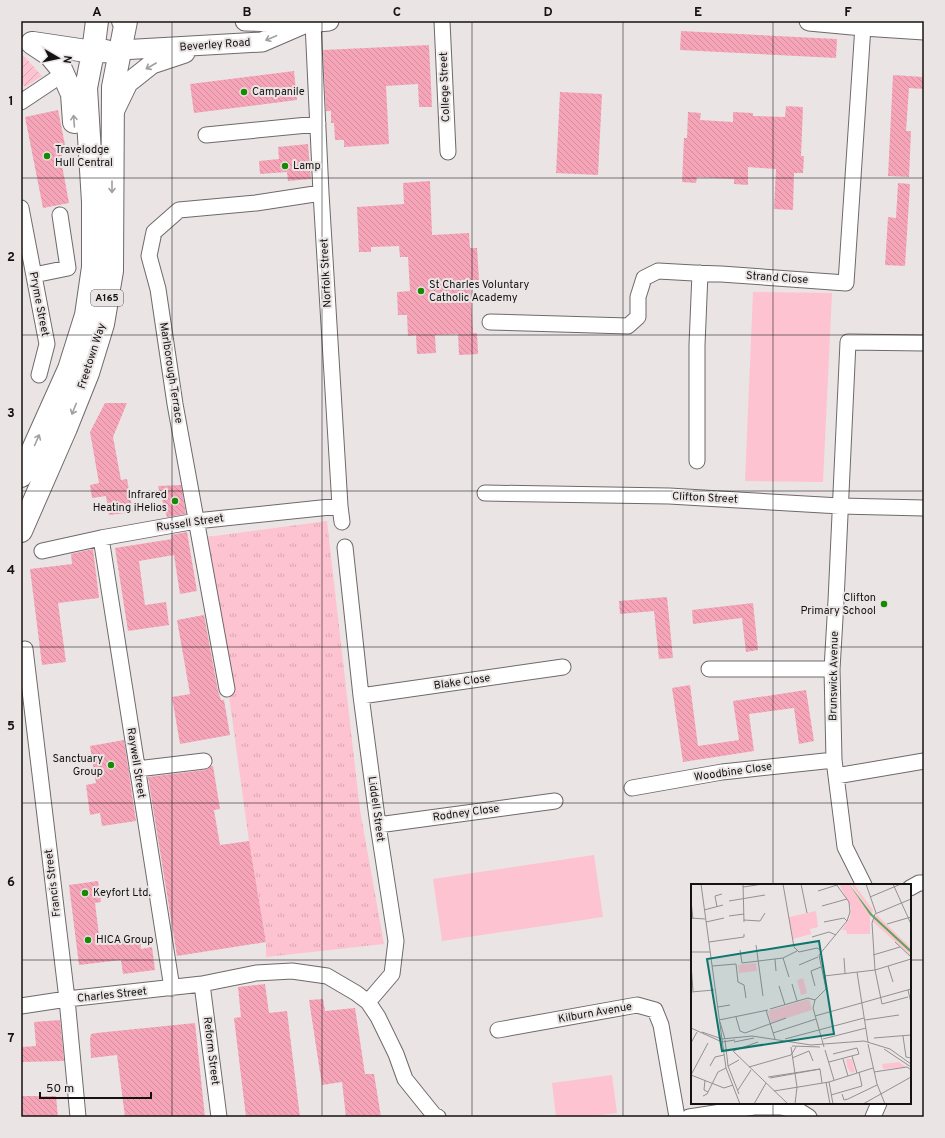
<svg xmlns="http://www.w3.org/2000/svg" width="945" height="1138" viewBox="0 0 945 1138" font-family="Overpass,sans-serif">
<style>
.grass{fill:#fec3d0}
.park{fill:url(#park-tufts)}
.garden{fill:url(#garden-furrows)}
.building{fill:url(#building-back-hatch)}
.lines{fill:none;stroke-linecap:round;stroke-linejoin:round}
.minor-casing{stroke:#6f696b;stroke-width:17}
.major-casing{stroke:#6f696b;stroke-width:21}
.highway-casing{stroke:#6f696b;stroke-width:24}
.minor{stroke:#fff;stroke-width:15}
.major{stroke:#fff;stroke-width:19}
.highway{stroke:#fff;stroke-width:22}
.oneway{stroke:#a1a0a0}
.grid{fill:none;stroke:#141212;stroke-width:1;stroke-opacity:0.55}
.poi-dot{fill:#198802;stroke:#eae4e5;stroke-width:1.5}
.labels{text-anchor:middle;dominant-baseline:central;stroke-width:4;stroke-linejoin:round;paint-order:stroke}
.shield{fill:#eae4e5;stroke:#545151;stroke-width:1}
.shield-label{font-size:10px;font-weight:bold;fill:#141212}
.street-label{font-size:11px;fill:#141212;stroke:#eae4e5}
.poi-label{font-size:11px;fill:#141212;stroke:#eae4e5;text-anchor:start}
.inset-road{fill:none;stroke:#949091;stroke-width:1}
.view{fill:#0f766e;fill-opacity:0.15;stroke:#0f766e;stroke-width:2}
.inset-edge{fill:none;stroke:#141212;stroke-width:2}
.neatline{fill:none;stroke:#141212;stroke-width:1.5}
.grid-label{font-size:13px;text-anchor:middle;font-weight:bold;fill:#141212}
</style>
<defs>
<pattern id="park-tufts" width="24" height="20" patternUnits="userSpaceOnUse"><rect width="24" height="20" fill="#fec3d0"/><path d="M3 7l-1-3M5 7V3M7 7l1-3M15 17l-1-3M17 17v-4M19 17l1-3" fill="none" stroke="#d9a6b2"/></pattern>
<pattern id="garden-furrows" width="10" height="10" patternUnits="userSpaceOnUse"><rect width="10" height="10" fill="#fec3d0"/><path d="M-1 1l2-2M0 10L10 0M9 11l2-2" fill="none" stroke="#d9a6b2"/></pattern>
<pattern id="building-back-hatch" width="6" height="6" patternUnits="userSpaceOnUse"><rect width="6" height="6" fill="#f6a5b9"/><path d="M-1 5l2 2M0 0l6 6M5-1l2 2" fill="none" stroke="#d28d9e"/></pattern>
</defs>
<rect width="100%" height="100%" fill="#eae4e5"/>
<path class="grass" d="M753 292 832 293 823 482 745 481Z
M594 855 603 917 442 941 433 879Z
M612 1075 617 1113 586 1117H556L552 1083Z"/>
<path class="park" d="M327 521 360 810 384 944 266 957V942L249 841 207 537Z"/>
<path class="garden" d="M21 56 25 57 42 76 25 87 21 83Z"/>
<path class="building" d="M681 31 837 39 836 58 680 50Z
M429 45 432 107H419L418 84 386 86 389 144 344 147V140H335L334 123H331V111H326L323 50Z
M294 71 297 100 194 113 190 84Z
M893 75 924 77V89L909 88 906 131H911L909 177 888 176Z
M560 92 602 94 598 175 556 173Z
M786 106 803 107 801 156H804L803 173H794L793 210 774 209 776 169 748 167V185L734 184V179L697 177 696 183 682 182 684 138H687L688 112 701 113 700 120 733 122V112L753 113V116L785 117Z
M58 110 66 150 61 151 63 160H61L69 203 43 208 25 117Z
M308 144 311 179 288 181 287 172 260 174 259 161 279 159 278 147Z
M430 181 432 235 469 233 470 248H477L479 280H470L473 333H477L478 354 459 355 458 334 435 335 436 353 417 354 416 335 408 336 407 315H398L397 292 410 291 408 257H400L399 246 371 247V252H359L357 207 404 204 403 183Z
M898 183 910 184 905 266 885 265 888 217 896 218Z
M105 403H127L113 437 121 480 127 479 133 512 109 515 106 496 92 498 90 485 99 483 90 432Z
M181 485 186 514 167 517 158 486Z
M187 532 197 591 180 594 174 555 139 561 145 605 166 602 169 625 128 631 115 548 172 539 171 535Z
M93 549 99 598 58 603 66 662 42 665 30 569 72 564 71 554Z
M667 597 673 658 659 659 654 611 620 614 619 601Z
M753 603 758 650 746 652 742 618 693 624 692 610Z
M204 615 218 691 221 700H224L230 735 180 744 172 697 190 694 177 620Z
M690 685 698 746 739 740 733 701 806 690 814 741 799 744 794 708 749 714 754 751 683 762 672 688Z
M124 740 136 821 102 826 100 813 90 815 86 785 96 783 90 746Z
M211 766H213L220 809 214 810 220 845 249 841 266 942 177 956 148 777 205 770Z
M98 881 101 902 95 903 100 943 140 938 141 949 152 947 155 970 123 974 121 960 79 965 69 885Z
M265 984 269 1013 287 1011 300 1117H246L234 1018 241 1017 238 987Z
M323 999 325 1011 355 1008 365 1074H374L381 1117H346L342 1082 322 1085 309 1000Z
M60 1020 64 1061 21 1062V1047L36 1046 34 1022Z
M195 1023 205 1117H125L117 1055 91 1058 90 1039 91 1034 96 1033Z
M21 1096H56L58 1117H21Z"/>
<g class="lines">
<g class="minor-casing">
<path id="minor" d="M442 21 448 152
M313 23 321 193 340 506 342 522
M21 102 63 74
M206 135 318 124
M21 208 47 344 39 375
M34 275 68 268 60 215
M490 322 628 326 638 317V297L644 278 658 271 694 273 721 274 846 283 863 26
M697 461V345L700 273
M485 493 669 496 840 506 924 508
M101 538 172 988
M345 547 361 696 378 825 396 941 392 974 368 1002
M42 551 101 538 196 521 340 506
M25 649 67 999 78 1117
M709 669H832
M227 689 175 404 158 289 149 256 154 232 179 210 256 203 321 193
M361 696 563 667
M137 769 204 761
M836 776 924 761
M632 788 722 772 834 760
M378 825 555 801
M864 885 845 847 834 760 832 669 836 601 848 342 924 343
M910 888 919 883H924
M202 984 219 1117
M21 1006 67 999 202 984 256 973 292 971 327 976 356 993 368 1002 378 1017 396 1054 405 1079 434 1115 438 1117
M498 1030 637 1005 655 1010 661 1025 677 1117
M689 1117 754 1107H781L801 1112 809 1117
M873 1117 879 1103"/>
</g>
<g class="major-casing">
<path id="major" d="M245 21 306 23 329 21
M809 21 863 26 924 30
M120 50 262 42 306 23
M113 114 128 83 152 64 185 53"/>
</g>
<g class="highway-casing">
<path id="highway" d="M32 43 50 55 60 67 72 94 74 122
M33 43 93 52 106 51
M21 476 69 369 86 315 93 267V202L86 88 93 52 97 21
M21 531 66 428 88 373 103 324 112 271 113 87 126 21H123"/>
</g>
<use href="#minor" class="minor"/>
<use href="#major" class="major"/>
<use href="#highway" class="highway"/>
</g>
<defs><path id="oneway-shaft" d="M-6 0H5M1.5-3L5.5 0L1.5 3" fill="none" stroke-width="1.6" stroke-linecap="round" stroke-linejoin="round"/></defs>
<g class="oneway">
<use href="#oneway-shaft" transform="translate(271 38) rotate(157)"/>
<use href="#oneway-shaft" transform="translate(151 66) rotate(150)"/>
<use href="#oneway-shaft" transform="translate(74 121) rotate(-94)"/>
<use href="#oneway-shaft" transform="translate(112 187) rotate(90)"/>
<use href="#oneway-shaft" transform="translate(74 409) rotate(112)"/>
<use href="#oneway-shaft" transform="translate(37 440) rotate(-66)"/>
</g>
<path class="grid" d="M172 21V1117M322 21V1117M472 21V1117M623 21V1117M773 21V885M21 178H924M21 335H924M21 491H924M21 647H924M21 803H924M21 960H692M910 960H924M773 1103V1117"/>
<g class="poi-dot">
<circle cx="244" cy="92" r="4"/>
<circle cx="47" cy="156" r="4"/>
<circle cx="285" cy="166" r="4"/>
<circle cx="421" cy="291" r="4"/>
<circle cx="175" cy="501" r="4"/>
<circle cx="884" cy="604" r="4"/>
<circle cx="111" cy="765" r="4"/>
<circle cx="85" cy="893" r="4"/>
<circle cx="88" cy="940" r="4"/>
</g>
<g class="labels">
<rect class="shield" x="91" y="290" width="32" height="16" rx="3"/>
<g class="shield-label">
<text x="107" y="298">A165</text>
</g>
<g class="street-label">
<text transform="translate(215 45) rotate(-4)">Beverley Road</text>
<text transform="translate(445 87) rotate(-92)">College Street</text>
<text transform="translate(326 273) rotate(-93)">Norfolk Street</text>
<text transform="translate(777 278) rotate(4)">Strand Close</text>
<text transform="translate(39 304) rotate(79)">Pryme Street</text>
<text transform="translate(92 356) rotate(-72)">Freetown Way</text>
<text transform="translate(171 373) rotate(81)">Marlborough Terrace</text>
<text transform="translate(705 498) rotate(3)">Clifton Street</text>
<text transform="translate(190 523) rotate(-8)">Russell Street</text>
<text transform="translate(834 676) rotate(-89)">Brunswick Avenue</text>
<text transform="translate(462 682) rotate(-8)">Blake Close</text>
<text transform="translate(136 763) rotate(81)">Raywell Street</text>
<text transform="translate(733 772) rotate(-8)">Woodbine Close</text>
<text transform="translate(376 809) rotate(82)">Liddell Street</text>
<text transform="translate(466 813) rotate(-8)">Rodney Close</text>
<text transform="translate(53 883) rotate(-97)">Francis Street</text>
<text transform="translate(112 995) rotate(-6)">Charles Street</text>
<text transform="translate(595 1013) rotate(-10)">Kilburn Avenue</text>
<text transform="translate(211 1051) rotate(83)">Reform Street</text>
</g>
<g class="poi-label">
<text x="252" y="92">Campanile</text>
<text x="55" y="150">Travelodge<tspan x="55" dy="13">Hull Central</tspan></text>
<text x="293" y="166">Lamp</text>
<text x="429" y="285">St Charles Voluntary<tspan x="429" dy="13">Catholic Academy</tspan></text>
<text x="167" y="495" text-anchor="end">Infrared<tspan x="167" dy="13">Heating iHelios</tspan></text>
<text x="876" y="598" text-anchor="end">Clifton<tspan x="876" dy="13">Primary School</tspan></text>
<text x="103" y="759" text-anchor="end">Sanctuary<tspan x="103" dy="13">Group</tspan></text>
<text x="93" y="893">Keyfort Ltd.</text>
<text x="96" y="940">HICA Group</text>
</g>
</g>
<g transform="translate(691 884)">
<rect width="220" height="220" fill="#eae4e5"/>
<path d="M160 0H163L182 26 181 30ZM186 31 220 64V67L184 33ZM183 35 218 67 220 72 182 38ZM65 79 66 87 48 89 47 81ZM112 94 116 109 110 111 106 96Z" fill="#fec3d0"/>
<path d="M148 0H158L179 31V50H156L155 46H151L159 34 160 23ZM125 27 127 43 119 45 120 50 102 55 98 33ZM118 115 121 126 80 139 77 127Z" fill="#fec3d0"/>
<path d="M155 175H161L164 188 160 189 156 183ZM208 178 215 183 192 185 191 180Z" fill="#fec3d0"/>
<path d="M158 0 181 30 220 66V69L179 31Z" fill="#63a35a"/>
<path class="inset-road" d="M10 0 31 155M52 0 53 38M92 0 103 63 108 68 126 64 130 66M110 0 116 29M175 0 185 29M202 0 220 40M52 3 72 0M127 7 146 1M179 13 210 0M0 17 2 35M38 17 74 11M131 22 156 15M26 23 24 12 31 10M13 26 32 21M38 32 53 30M0 34 14 35M53 36 69 37 74 29M15 38 33 34M133 38 153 34 156 37M196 40 220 33M121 53 138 48 145 51M18 58 53 53V50M204 58 220 73M65 61 72 112M49 66 51 79 92 74 106 67M0 68H19M182 71 209 63M92 74 98 93M153 74 154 89M84 75 85 87M0 80 2 107M108 81 127 73M21 82 45 80 47 98 53 101 55 114M197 82 202 98M166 88 177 158M133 92 184 86 220 75M101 100 106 117M88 102 94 121M124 102 120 87 130 83M217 106 220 119M0 108 23 106M217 113 191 120 184 86 181 39 184 30 220 15M27 123 39 121M79 125 117 114 124 116M75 126 84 155M124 132 220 105M45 133 49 147 54 149 95 134M28 136 77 126M174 136 208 131M29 138 34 155M0 144 31 158M11 148 31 155M82 149 125 135M212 152 215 173 220 174M183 154 220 151M94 155 173 134M132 155 175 144M34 156 37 182 48 210M31 158 44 156M43 158 63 154M67 158 42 167 97 220M0 159 6 148M177 160 186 200 194 220M101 162 129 163M100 163 106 203 104 220M133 163 122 124 124 116 135 105 128 71 156 37 159 28 158 18 145 0M193 165 220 183M134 166 143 196M161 172 166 189M101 174 118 167 122 177M152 175 157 192M138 178 168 170 166 164 142 170M19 182 24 173 33 171M37 182 48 176M58 183 100 171 105 163M129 185 131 199M183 188 216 183 220 186M0 191 33 204 42 201M0 191 17 159M77 193 129 185M79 194 129 185M14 196 13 206 17 208M135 198 139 220M138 198 142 220M47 206 60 186M83 207 138 198 182 184M151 210 153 216 157 215 186 201M140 211 171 202 168 188M12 212 16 210 27 188 35 184M49 220 35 184 31 155 61 152 120 161 173 157 199 165 220 180M63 220 75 199M172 220 220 193"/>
<path class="view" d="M128 57 143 150 31 167 16 75Z"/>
<rect width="220" height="220" class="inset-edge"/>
</g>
<rect width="945" height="1138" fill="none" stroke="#eae4e5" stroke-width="44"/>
<g transform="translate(58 58) rotate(99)" stroke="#eae4e5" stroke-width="3" paint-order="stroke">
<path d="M0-3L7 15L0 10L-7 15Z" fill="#141212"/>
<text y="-6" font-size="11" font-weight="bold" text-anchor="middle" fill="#141212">N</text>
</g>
<path d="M40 1092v6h111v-6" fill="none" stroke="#141212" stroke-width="2"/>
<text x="46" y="1092" font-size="12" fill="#141212" stroke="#eae4e5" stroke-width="3" paint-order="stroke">50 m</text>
<rect x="22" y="22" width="901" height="1094" class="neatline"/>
<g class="grid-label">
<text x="97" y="16">A</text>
<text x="247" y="16">B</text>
<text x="397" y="16">C</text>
<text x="548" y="16">D</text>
<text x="698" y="16">E</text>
<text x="848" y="16">F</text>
<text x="11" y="105">1</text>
<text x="11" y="261">2</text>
<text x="11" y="417">3</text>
<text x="11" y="574">4</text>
<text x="11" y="730">5</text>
<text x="11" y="886">6</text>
<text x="11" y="1042">7</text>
</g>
</svg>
